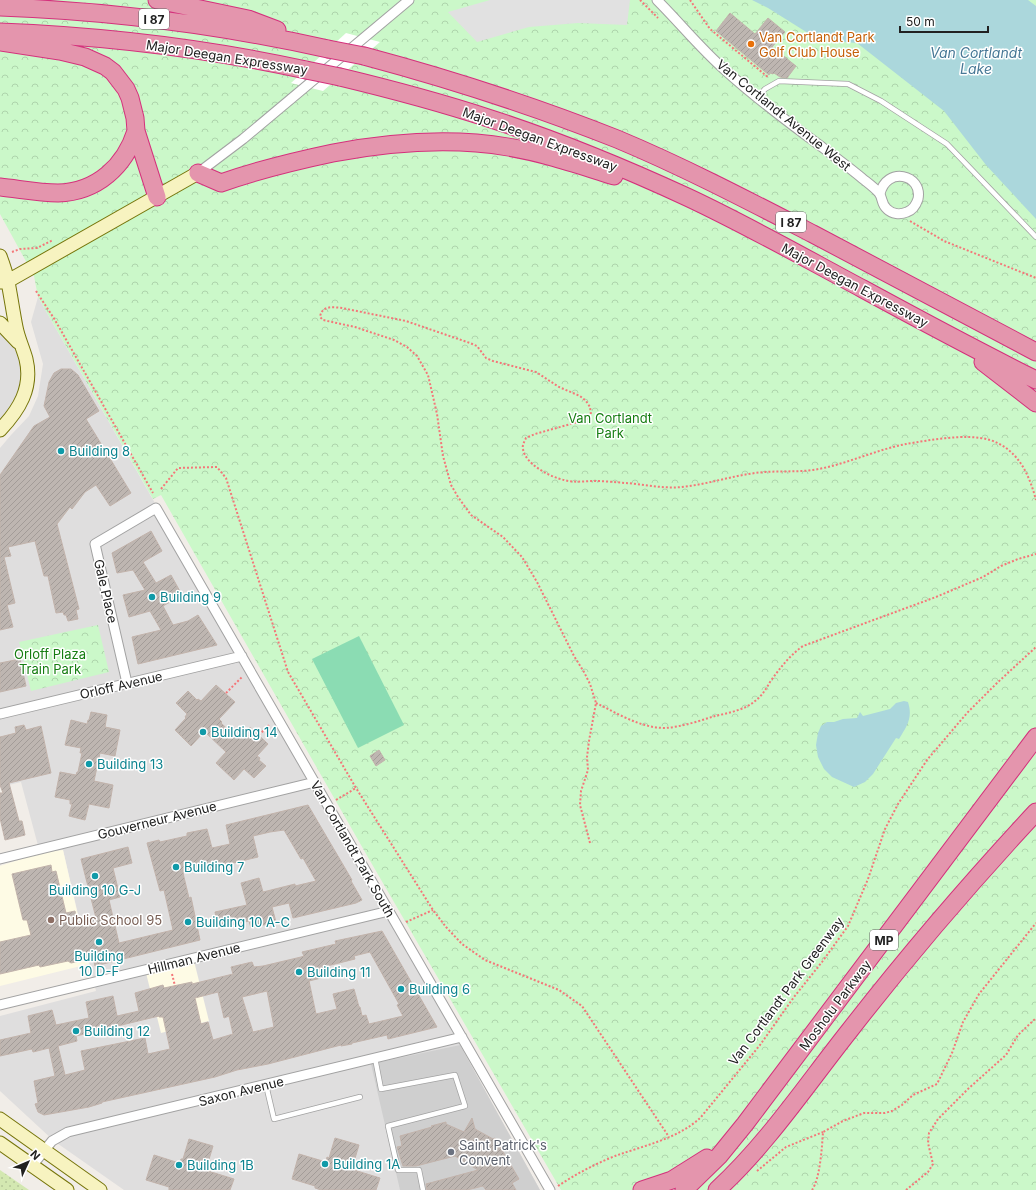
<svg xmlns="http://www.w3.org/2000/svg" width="1036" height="1190" viewBox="0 0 1036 1190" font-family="Inter,sans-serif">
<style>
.residential{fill:#dfdede}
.education{fill:#fefbe5}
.religious{fill:#cfcfcf}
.grass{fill:url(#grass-dots)}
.park{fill:url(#park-crowns)}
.pitch{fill:#8bdcb3}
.parking{fill:#e1e1e1}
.water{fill:#abd7dc}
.pier{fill:#fff}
.building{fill:url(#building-hatch);stroke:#c2b3ab;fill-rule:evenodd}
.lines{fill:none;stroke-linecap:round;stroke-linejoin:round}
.service-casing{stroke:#a2a2a2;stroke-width:6}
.minor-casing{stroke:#a2a2a2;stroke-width:11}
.secondary-casing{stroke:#76750a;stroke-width:15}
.motorway-casing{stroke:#d4317c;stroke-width:19}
.path{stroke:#f47779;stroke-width:2;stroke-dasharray:2 2;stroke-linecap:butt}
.service{stroke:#fff;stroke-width:4.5}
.minor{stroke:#fff;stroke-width:9}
.secondary{stroke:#f7f3c0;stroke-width:13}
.motorway{stroke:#e495ad;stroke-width:17}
.motorway-bridge-casing{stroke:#d4317c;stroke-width:19;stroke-linecap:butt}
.motorway-bridge{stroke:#e495ad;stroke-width:17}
.food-dot{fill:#e8710a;stroke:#fff;stroke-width:1.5}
.culture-dot{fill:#0f9aa8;stroke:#fff;stroke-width:1.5}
.education-dot{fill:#8d6e63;stroke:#fff;stroke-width:1.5}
.worship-dot{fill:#6b7280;stroke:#fff;stroke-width:1.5}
.labels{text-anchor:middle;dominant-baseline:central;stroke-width:3;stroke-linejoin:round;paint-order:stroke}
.shield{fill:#fff;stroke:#646464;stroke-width:1}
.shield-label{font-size:12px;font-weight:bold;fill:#212121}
.food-label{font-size:13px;fill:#c56008;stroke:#fff;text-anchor:start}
.street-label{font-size:13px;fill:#212121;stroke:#fff}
.park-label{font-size:13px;fill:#157d11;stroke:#fff}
.culture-label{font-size:13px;fill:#0d838f;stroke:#fff;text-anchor:start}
.education-label{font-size:13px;fill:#785e54;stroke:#fff;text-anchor:start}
.worship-label{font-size:13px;fill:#5b616d;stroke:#fff;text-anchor:start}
.water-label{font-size:14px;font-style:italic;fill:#477896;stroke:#fff}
</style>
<defs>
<pattern id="grass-dots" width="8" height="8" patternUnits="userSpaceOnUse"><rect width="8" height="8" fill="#d3e8b1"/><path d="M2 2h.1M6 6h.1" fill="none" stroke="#b5c798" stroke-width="1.8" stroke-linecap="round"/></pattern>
<pattern id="park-crowns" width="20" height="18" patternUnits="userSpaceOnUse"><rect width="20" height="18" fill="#cbf8c9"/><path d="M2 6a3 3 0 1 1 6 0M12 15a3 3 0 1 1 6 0" fill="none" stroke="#aed4ac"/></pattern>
<pattern id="building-hatch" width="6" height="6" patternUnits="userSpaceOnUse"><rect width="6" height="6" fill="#beb6b1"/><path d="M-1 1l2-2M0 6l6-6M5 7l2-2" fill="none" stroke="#a39c98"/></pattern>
</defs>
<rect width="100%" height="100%" fill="#f1ede8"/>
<path class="residential" d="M38 297 366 875 540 1190H124L54 1141 0 1091V1016L96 991 63 850 40 853 21 782 0 787V448L11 435 29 416 38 396 43 364 31 322Z
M0 320 18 352 23 374 20 391 9 411 0 422Z"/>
<path class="education" d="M63 850 89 964 0 986V866L40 853Z
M194 961 209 1021 161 1033 146 973Z"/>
<path class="religious" d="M460 1045 540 1190H400L371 1064Z"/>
<path class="grass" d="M0 1170 29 1190H0Z"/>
<path class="park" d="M0 0H1036V1190H561L369 859 161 495 153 499 38 297 34 276 0 214Z
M98 625 109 672 31 691 19 642Z"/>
<path class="pitch" d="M359 636 404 725 358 748 312 659Z"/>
<path class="parking" d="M490 0H630L627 25 578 23 529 27 477 42 448 12Z"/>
<path class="water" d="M752 0H1028L1036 6V219L986 165 944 111 857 43 819 40 768 8Z
M904 701 908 702C913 718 907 726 899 739L896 738 873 774 865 782 854 787 832 777 824 769 818 757 816 745 818 733 821 726 827 722H834L843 719 857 718 860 712 863 716 890 709 896 703Z"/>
<path class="pier" d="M346 33 380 42 323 91 291 83Z"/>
<path class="building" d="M730 13 755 34 768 18 785 32 772 47 796 66 787 78 780 77 774 73 773 74 770 73 769 75 716 31Z
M61 369H71L78 375 99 411 86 419 131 493 110 506 96 485 85 492 72 509 70 507 57 524 79 609 76 610 78 619 68 621 66 615H64L63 612 56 613 48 576H44L35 541 8 547 11 556 4 557 15 603 7 605 13 627 0 630V475L34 426 50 417 44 406 49 382 54 373Z
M151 531 162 551 143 562 156 583 171 575 182 595 163 606 173 625 188 621 198 615 217 645 138 664 132 637 161 630 150 611 129 617 123 595 145 590 133 570 117 573 112 553Z
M20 659 26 686 0 692V663Z
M216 685 235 702 219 719 222 722 221 723 236 737 237 736 239 738 250 727 268 744 257 756 260 758 259 760 266 766 254 778 244 769 234 780 216 763 226 752 206 733 204 735 202 734 191 746 175 730 186 718 185 717 187 714 176 703 188 691 197 700 198 699 201 701Z
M91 712 107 715 105 727 120 730 115 756 100 753 94 781 113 785 109 808 89 804 85 820 69 816 72 804H70V800L55 797 60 772 76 775 77 772H78L82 753H80L81 748 65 745 71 720 87 724 88 720H89Z
M24 725 26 730 41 726 51 773 9 783 19 821H22L25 835 5 840 0 818V793H3L0 785V737L16 733 15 727Z
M379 750 385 760 376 766 370 756Z
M308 805 352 880 351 881 362 900 356 903 293 918 289 903 272 907 276 922 251 928 249 921 218 928 215 912 247 905 241 883 259 878 263 892 295 884V886L316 881 303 858 301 859 284 830 270 832 253 836 258 857 209 869V867L183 873 189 898 191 897 200 940 95 966 93 958 71 963 68 961 40 967 39 965 0 974V942L31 935 27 920H23L12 874 51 865 52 872 56 871 66 913 75 911 77 922 96 918 81 859 128 847 132 863 113 868 120 897 109 900 119 943 173 930 164 890 160 891 147 843 159 840 160 842 187 836V833L207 829 212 848 230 844 226 825Z
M382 931 437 1027 388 1039 387 1035 352 1043V1044L341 1046V1045L268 1064 237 1070 215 1077 102 1102V1103L89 1107 44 1115 38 1112 35 1104 38 1103 34 1081 55 1076 49 1048 33 1052 32 1049 0 1056V1040L31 1033 28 1016 52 1010 56 1025 89 1018 86 1002 113 996 117 1016 139 1011 135 993 163 985 164 988 192 982V984L233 974 231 967 252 962 254 967 263 966 301 957 304 956 302 952 336 944 335 941ZM370 952 399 1004 397 1005 403 1016 369 1024 366 1015 362 1016 360 1007H359L354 989 333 994 337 1009 316 1014 309 981 329 976 327 966 355 959 354 956ZM267 991 274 1027 253 1032 242 997ZM218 992 224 1018 229 1016 233 1034 213 1040 208 1022 201 1024 195 998ZM159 1016V1017H163L170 1049 148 1054 145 1038 81 1051 85 1070 65 1075 58 1046 77 1041 76 1036Z
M472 1118 475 1129 493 1139 495 1138 519 1179 512 1183 516 1190H486L483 1186 467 1190H427L426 1184 478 1170 455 1156 416 1166H403L397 1147 402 1146 400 1136 432 1127 431 1126 446 1122V1124L464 1132Z
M335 1138 359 1145 353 1165 355 1166 354 1170 380 1178 376 1190H321L315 1188V1186L292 1179 299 1154 326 1162 327 1157 329 1158Z
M189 1139 213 1146 207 1166 209 1167 208 1171 234 1179 230 1190H169V1187L146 1180 154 1155 179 1163 181 1159H183Z"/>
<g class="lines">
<g class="service-casing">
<path id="service" d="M758 97 765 89 779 81 848 84 881 101 947 144 1036 237
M375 1058 381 1089 455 1075 465 1106 388 1126 398 1170H419L423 1190
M266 1085 274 1119 360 1097"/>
</g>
<g class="minor-casing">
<path id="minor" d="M657 0C680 23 701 49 725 70 756 98 789 123 822 147 836 158 850 168 863 179 868 183 875 188 879 193 883 198 881 204 887 209 892 214 900 215 907 212 913 210 916 205 918 199 923 174 886 166 880 194
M198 173 243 139 409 0
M127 683 95 544 156 508 550 1190
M0 714 242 656
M0 859 315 782
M0 1005 389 911
M32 1166 52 1141 68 1132 462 1037"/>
</g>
<g class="secondary-casing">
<path id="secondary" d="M0 256C3 264 6 273 8 282 11 297 13 312 16 327 18 338 23 348 26 359 33 388 19 410 0 430
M0 282 8 281 198 173
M0 323 18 342
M0 1119 100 1190
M0 1143 67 1190"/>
</g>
<g class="motorway-casing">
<path id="motorway" d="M157 0 248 19 277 30
M0 7C111 11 220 25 328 49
M0 32C103 36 205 48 306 70
M0 42 60 51 85 57 105 66 113 72 126 89 130 98 135 118 136 131 157 197
M364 56C450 79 534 106 617 139 684 167 749 201 813 234 888 273 962 313 1036 352
M340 77C390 89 439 102 488 118 556 140 622 167 687 197 747 225 805 258 863 289 920 320 978 351 1036 380
M198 173 221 183C258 170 295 161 333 153 391 142 449 137 508 147 544 153 579 165 614 176
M0 187C19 189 39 193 58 193 97 192 125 166 136 131
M983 362 1036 403
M642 1190 672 1180 707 1158
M684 1190 719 1156 745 1124 1036 737
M717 1190C768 1143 807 1084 850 1030 909 954 971 882 1036 812"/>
</g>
<path class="path" d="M640 0 658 18
M690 0 710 29 769 78
M910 221 944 241 1036 278
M12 252 20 249 37 248 53 240
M36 291 55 320 153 493
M161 489 178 468 217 467 226 478 288 672 356 788 433 910 446 927 462 944 485 960 559 990 582 1006 669 1137
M226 693 242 677
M596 703C617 713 640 728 665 728 681 727 699 721 715 716 728 713 745 710 755 701 762 696 766 689 770 682 780 668 789 656 803 646L936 597 983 577 1001 566 1018 559 1036 554
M259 735 270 724
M336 800 356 788
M590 843 580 805 581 791 588 770 587 757 589 741 596 703 590 684 584 672 574 656 537 582 522 557 503 537 471 515 458 497 451 485 443 456 437 414 428 375 417 356 407 347 394 340 355 327 323 320 320 317C322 305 333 307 342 308L406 321 470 343 477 346 486 358 493 361 536 372 559 387 580 396 586 401 590 407 591 415 585 420 535 434 526 438C524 442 522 446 523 449 525 464 550 477 564 480 574 483 584 481 594 481 604 481 615 482 625 483 643 484 663 489 682 487 710 484 737 474 765 472 781 471 797 472 813 470 845 465 875 450 906 444 930 440 967 433 990 440 1018 449 1029 474 1036 500
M406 922 433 910
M172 974 175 986
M757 1171 786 1147 823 1132
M558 1186C576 1174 595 1164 615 1156 643 1146 680 1138 701 1117L760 1045 794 997 822 962 848 926 868 879 885 829 898 804 927 760 967 713 997 683 1036 647
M812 1190C820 1179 822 1147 823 1132L843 1121 864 1113H885L892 1111 902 1105 913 1095 937 1084 952 1053 963 1022 979 994 1036 923
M906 1190 928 1172 933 1164 928 1143 929 1133 938 1119 969 1088 1006 1055 1018 1035 1036 1018"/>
<use href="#service" class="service"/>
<use href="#minor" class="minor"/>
<use href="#secondary" class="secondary"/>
<use href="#motorway" class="motorway"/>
<g class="motorway-bridge-casing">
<path id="motorway-bridge" d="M328 49 364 56
M306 70 340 77"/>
</g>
<use href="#motorway-bridge" class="motorway-bridge"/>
</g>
<circle class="food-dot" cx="751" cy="44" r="4"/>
<g class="culture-dot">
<circle cx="61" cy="451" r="4"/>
<circle cx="152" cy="597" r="4"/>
<circle cx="203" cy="732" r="4"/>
<circle cx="89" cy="764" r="4"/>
<circle cx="176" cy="867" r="4"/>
<circle cx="95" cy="876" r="4"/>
<circle cx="188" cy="922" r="4"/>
<circle cx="99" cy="942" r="4"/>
<circle cx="299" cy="972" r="4"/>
<circle cx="401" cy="989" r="4"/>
<circle cx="76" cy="1031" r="4"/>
<circle cx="325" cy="1164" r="4"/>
<circle cx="179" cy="1165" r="4"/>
</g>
<circle class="education-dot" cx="51" cy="920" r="4"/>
<circle class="worship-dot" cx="451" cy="1152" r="4"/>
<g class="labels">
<g class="shield">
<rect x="139" y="9" width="30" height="20" rx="3"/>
<rect x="776" y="212" width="30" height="20" rx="3"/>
<rect x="870" y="930" width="28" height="20" rx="3"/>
</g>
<g class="shield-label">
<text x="154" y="19">I 87</text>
<text x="791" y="222">I 87</text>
<text x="884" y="940">MP</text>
</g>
<g class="food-label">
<text x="759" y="37">Van Cortlandt Park<tspan x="759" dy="15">Golf Club House</tspan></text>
</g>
<g class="street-label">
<text transform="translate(227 57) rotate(9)">Major Deegan Expressway</text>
<text transform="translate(784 115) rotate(39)">Van Cortlandt Avenue West</text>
<text transform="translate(540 139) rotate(20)">Major Deegan Expressway</text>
<text transform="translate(855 285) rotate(28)">Major Deegan Expressway</text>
<text transform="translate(106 591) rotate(77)">Gale Place</text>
<text transform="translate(121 685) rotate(-13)">Orloff Avenue</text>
<text transform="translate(157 820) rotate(-14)">Gouverneur Avenue</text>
<text transform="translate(353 849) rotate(60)">Van Cortlandt Park South</text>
<text transform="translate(194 958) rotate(-14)">Hillman Avenue</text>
<text transform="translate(786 991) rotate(-53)">Van Cortlandt Park Greenway</text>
<text transform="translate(835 1005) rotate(-53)">Mosholu Parkway</text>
<text transform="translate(241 1091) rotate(-14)">Saxon Avenue</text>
</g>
<g class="park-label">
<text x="610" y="418">Van Cortlandt<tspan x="610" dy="15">Park</tspan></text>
<text x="50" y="654">Orloff Plaza<tspan x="50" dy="15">Train Park</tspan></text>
</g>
<g class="culture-label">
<text x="69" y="451">Building 8</text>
<text x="160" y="597">Building 9</text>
<text x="211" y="732">Building 14</text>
<text x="97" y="764">Building 13</text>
<text x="184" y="867">Building 7</text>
<text x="95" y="890" text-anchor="middle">Building 10 G-J</text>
<text x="196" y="922">Building 10 A-C</text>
<text x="99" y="956" text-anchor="middle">Building<tspan x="99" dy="15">10 D-F</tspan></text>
<text x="307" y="972">Building 11</text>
<text x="409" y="989">Building 6</text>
<text x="84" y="1031">Building 12</text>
<text x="333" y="1164">Building 1A</text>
<text x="187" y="1165">Building 1B</text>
</g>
<g class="education-label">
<text x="59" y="920">Public School 95</text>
</g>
<g class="worship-label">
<text x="459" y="1145">Saint Patrick's<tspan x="459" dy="15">Convent</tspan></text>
</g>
<g class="water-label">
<text x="976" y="52">Van Cortlandt<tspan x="976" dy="16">Lake</tspan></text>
</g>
</g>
<g transform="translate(28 1162) rotate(46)" stroke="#ffffff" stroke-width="3" paint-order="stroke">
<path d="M0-3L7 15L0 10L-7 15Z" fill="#212121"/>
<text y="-6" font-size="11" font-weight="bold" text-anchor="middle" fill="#212121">N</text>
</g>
<path d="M900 26v6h88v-6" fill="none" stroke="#212121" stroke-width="2"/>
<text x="906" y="26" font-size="12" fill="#212121" stroke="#ffffff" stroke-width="3" paint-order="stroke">50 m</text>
</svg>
